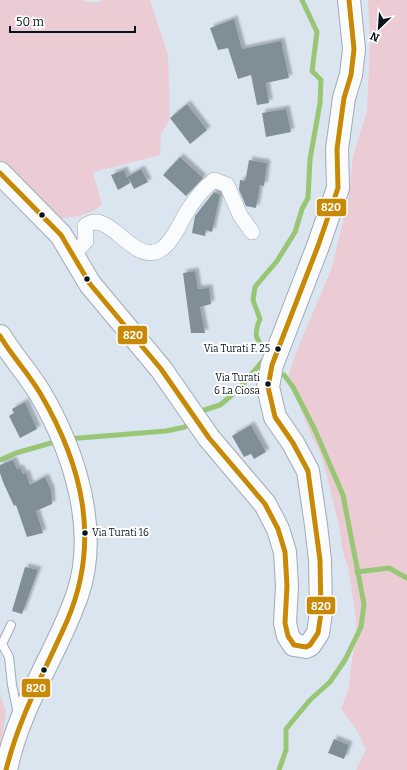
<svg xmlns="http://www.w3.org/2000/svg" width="407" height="770" viewBox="0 0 407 770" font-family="Bitter,serif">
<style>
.green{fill:#ebccd4}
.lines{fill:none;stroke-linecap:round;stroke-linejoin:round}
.stream{stroke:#98c675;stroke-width:5}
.building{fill:#7f8e97;filter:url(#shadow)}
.service-casing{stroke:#a1abb6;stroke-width:10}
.minor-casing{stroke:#a1abb6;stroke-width:16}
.secondary-casing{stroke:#a1abb6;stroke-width:24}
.service{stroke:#f9fbfd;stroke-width:8}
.minor{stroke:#f9fbfd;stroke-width:15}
.secondary{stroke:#f9fbfd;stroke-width:22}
.bus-1-casing{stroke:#fff;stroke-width:8}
.bus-1{stroke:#c78906;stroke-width:5}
.bus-dot{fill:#08131e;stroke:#fff;stroke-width:1.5}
.labels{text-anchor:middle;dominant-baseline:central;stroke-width:4;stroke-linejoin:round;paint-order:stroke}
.bus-label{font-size:10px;fill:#08131e;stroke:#fff;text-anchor:end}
.line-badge{stroke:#fff;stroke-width:1.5}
.badge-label{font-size:11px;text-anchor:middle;font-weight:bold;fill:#fff}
</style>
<defs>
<filter id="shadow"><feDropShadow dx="3.5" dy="-3.5" stdDeviation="1" flood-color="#0004"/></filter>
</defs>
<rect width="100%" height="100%" fill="#dae5f0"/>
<path class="green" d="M0 0H80L88 2H100L102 0H150L168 55 170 118 161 134 160 155 93 172 102 205C90 214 76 218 62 218L0 160Z
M368 0H407V770H356L366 749 356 729 341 709 349 687 351 665 356 642V618L349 571 342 548 339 525 322 457 311 435 288 378 295 355 331 270 348 202 353 156 367 111 370 42Z
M0 695 6 711 0 752Z"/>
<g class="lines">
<path class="stream" d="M269 354C257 340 252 337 260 319L253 300 255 287 277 261 295 232 302 209 308 198 310 159 320 103 321 80 312 71 317 32 302 0
M198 412 220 405 238 390 266 357
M67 439 166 431 185 427 190 421
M0 460 16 453 58 441
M357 572 389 568 407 578
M279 770 286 750V729L310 700 330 682 345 660 361 627 364 604 343 495 314 428 293 387 284 375"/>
</g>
<path class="building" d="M234 19 242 49 281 41 289 78 266 83 269 103 257 105 251 75 238 79 228 48 218 50 210 28Z
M187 104 207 130 190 144 170 118Z
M286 109 291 132 266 137 262 113Z
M180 157 203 178 186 196 163 175Z
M249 160 267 163 264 186 260 185 256 208 246 206 239 190 240 180 245 181 246 177Z
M141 169 148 182 134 189 128 177 130 183 118 190 111 175 124 170 127 177Z
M214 192 220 195 212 232 206 230 205 236 192 233 195 216Z
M195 271 198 289 209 288 211 304 200 307 205 333H191L183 273Z
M25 402 37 429 20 438 9 416 14 413 12 409Z
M251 425 266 452 254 459 251 454 244 457 232 436Z
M13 460 17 469 20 468 23 474 26 473 30 485 45 477 51 490 52 504 36 511 43 533 27 537 16 505 14 506 3 482 0 473V465Z
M25 567 38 570 22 614 12 611Z
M334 739 349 745 344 759 328 753Z"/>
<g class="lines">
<g class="service-casing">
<path id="service" d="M11 625 2 644 9 657 12 685 18 714"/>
</g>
<g class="minor-casing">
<path id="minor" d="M74 254 86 241 85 226C110 206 134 270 163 248 175 238 181 220 190 207 197 196 204 188 214 180L227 185 240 215 252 232"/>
</g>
<g class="secondary-casing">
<path id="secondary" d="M0 173 61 235 90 284 161 369 209 438 265 504 278 529 285 552 287 586 285 623 288 636 294 645 306 647 310 645 318 633 321 613 320 560 316 525 308 471 293 443 275 417 268 387 272 365 318 246 338 188 337 149 344 98 351 75 354 49 349 0
M0 336C12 356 28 373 40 393 74 451 100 530 77 596 73 607 68 619 63 630 42 676 16 720 6 770"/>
</g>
<use href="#service" class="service"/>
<use href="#minor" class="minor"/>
<use href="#secondary" class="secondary"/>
<g class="bus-1-casing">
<path id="bus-1" d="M0 173 61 235 90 284 161 369 209 438 265 504 278 529 285 552 287 586 285 623 288 636 294 645 306 647 310 645 318 633 321 613 320 560 308 471 293 443 275 417 268 387 272 365 318 246 338 188 337 149 344 98 351 75 354 49 349 0
M0 336C12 356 28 373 40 393 83 466 101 542 67 621 45 671 19 717 6 770"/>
</g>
<use href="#bus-1" class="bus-1"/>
</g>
<g class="bus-dot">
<circle cx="42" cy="215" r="3.5"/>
<circle cx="87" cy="279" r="3.5"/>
<circle cx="278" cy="349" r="3.5"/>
<circle cx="268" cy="384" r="3.5"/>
<circle cx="85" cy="533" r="3.5"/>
<circle cx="44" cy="670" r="3.5"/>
</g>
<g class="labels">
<g class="bus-label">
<text x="270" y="349">Via Turati F. 25</text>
<text x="260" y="378">Via Turati<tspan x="260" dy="13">6 La Ciosa</tspan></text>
<text x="92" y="533" text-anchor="start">Via Turati 16</text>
</g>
</g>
<g class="line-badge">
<rect x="316" y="198" width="31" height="19" rx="4" fill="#c78906"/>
<rect x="117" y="325" width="31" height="20" rx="4" fill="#c78906"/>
<rect x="306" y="596" width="30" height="19" rx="4" fill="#c78906"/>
<rect x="21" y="678" width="30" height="20" rx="4" fill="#c78906"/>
</g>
<g class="badge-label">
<text x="331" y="211">820</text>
<text x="133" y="339">820</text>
<text x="321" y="610">820</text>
<text x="36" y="692">820</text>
</g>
<g transform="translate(379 28) rotate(205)" stroke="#ffffff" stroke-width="3" paint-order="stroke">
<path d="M0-3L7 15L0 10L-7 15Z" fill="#08131e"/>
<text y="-6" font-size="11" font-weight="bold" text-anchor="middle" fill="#08131e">N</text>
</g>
<path d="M10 26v6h125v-6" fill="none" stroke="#08131e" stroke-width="2"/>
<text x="16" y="26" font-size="12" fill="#08131e" stroke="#ffffff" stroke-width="3" paint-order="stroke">50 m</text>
</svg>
